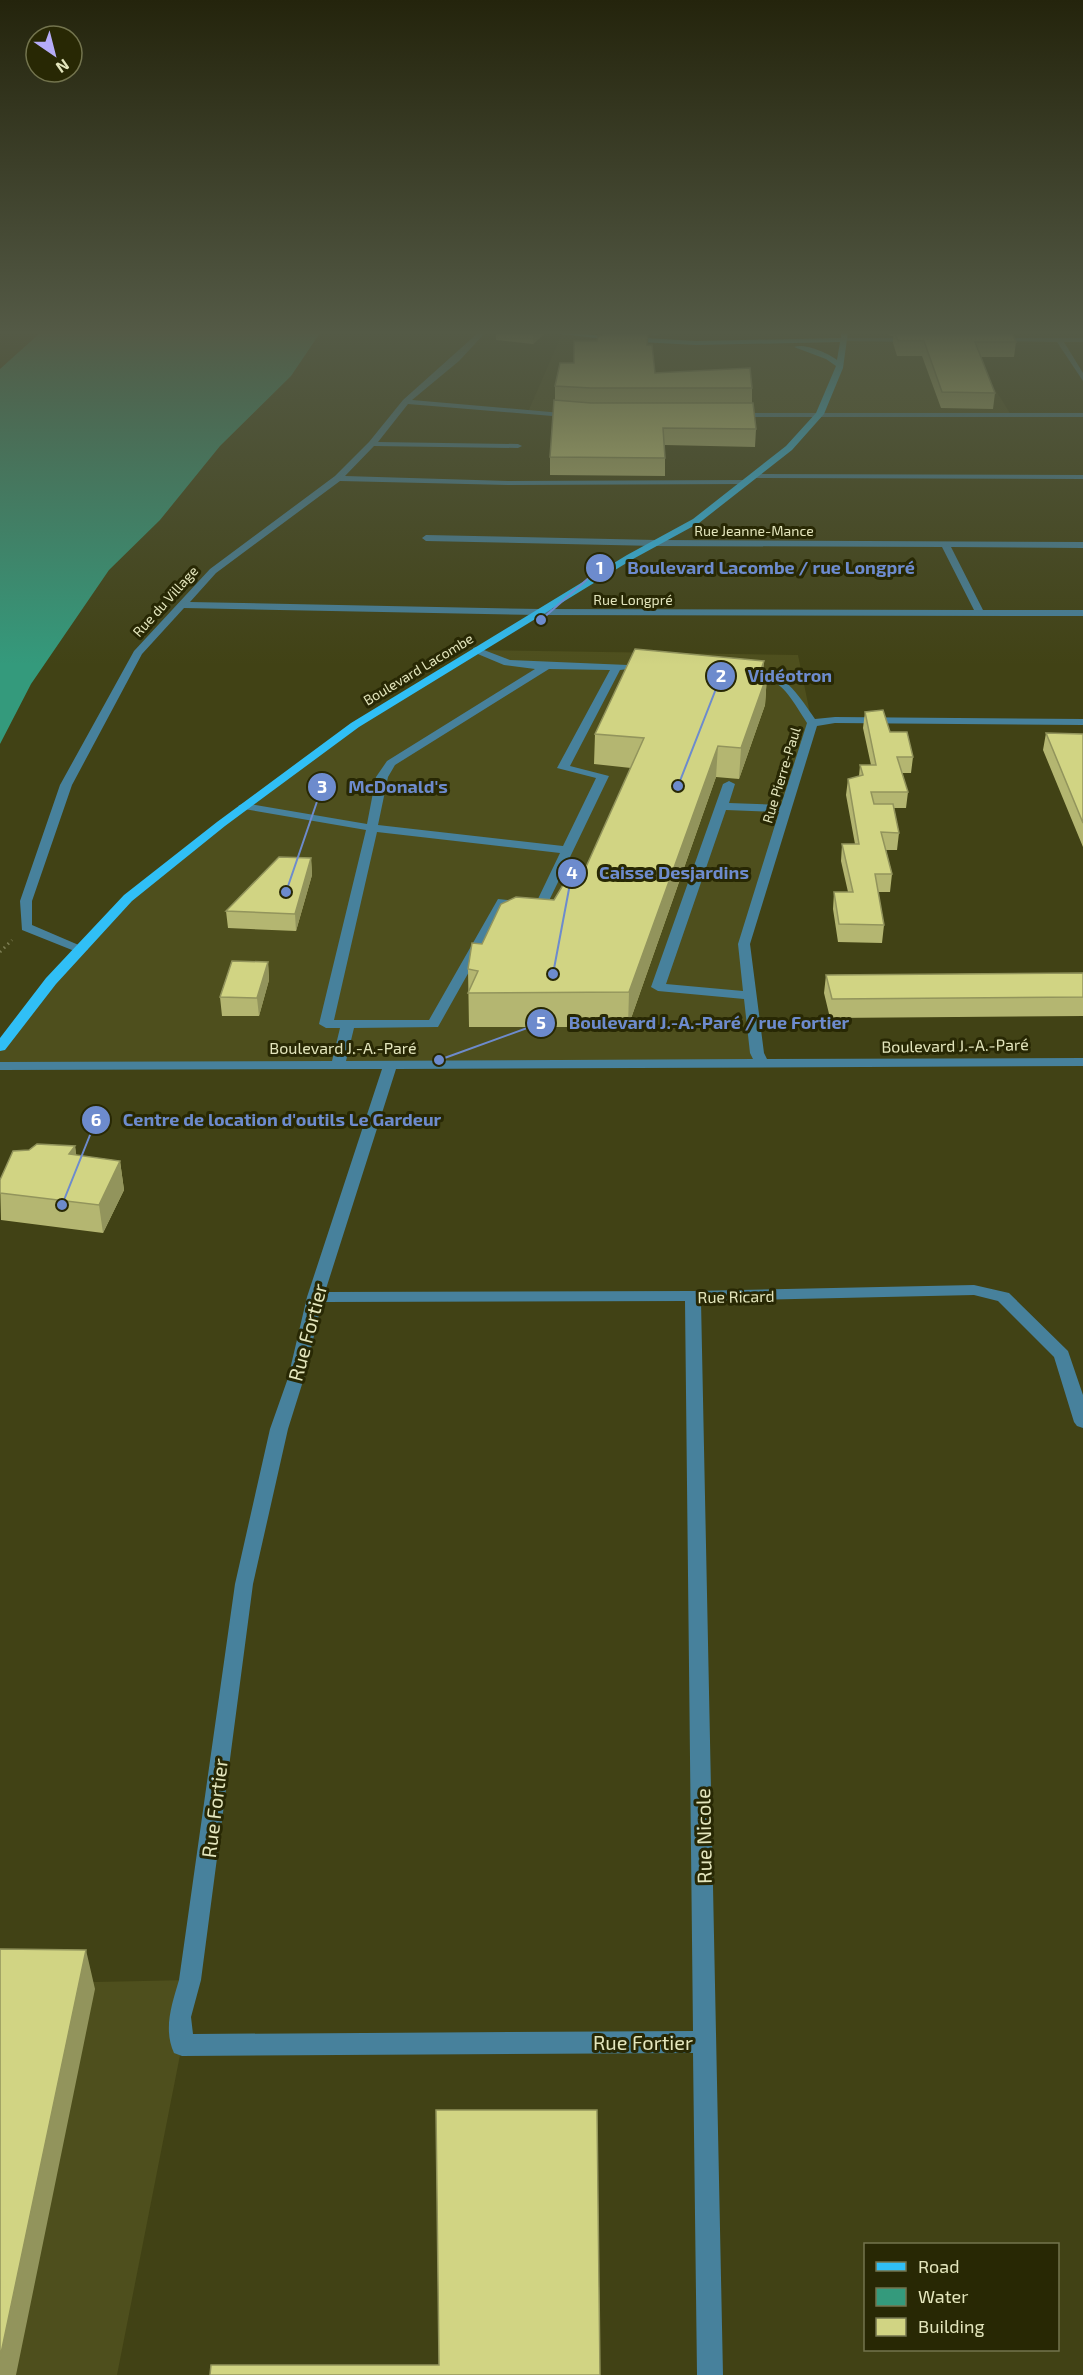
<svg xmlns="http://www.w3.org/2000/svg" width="1083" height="2375" viewBox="0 0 1083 2375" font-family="'Exo 2',sans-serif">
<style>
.built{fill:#4e4f1d}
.water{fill:#349a7c}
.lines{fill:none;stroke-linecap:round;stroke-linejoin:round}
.path{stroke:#7d7e53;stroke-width:3;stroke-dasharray:1.5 4;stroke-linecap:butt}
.minor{fill:#47819c;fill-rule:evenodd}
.major{fill:#30bff6;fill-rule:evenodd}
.wall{fill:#b4b671}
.shaded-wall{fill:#92945c}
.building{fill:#d1d483;stroke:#92945c;stroke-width:1.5}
.labels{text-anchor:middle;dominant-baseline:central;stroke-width:6;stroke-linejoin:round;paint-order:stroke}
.far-street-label{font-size:14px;fill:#e4e6bd;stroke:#282804}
.street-label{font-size:16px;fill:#e4e6bd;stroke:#282804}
.near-street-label{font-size:20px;fill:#e4e6bd;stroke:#282804}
.leader{fill:none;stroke:#6d8bcd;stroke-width:2}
.callout-dot{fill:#6d8bcd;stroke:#282804;stroke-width:2}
.mark-label{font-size:18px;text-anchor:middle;font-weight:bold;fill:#fff}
.callout-label{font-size:18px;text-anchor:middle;font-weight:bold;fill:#6d8bcd;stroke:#282804;stroke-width:6;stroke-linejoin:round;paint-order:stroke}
</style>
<rect width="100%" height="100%" fill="#414215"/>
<path class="built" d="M562 334 665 344 784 345 798 347 839 364 845 340 926 346 975 357 1011 415 591 416 528 412Z
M476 650 798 655 812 723 744 944 762 1063 0 1066V1046L128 898 355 725Z
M190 1980 182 2045 117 2375H0V1984Z"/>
<path class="water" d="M40 333H320L291 376 220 446 160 520 109 570 31 684 0 744V369Z"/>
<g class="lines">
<path class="path" d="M0 952 12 940"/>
<path class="minor" d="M479 332H486L459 361 412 400 573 414 576 418 408 404 378 442 518 444 522 446 518 448 374 446 345 476 508 481 746 480 750 482 746 484 508 485 340 481 216 573 190 602 539 609 974 610 942 547 656 546 426 541 422 538 426 535 656 540 1083 542V548L951 547 983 610H1083V616L539 615 184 608 142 654 72 785 32 901V925L88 949 82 953 77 952 22 930 20 901 60 785 134 651 210 569 335 476 369 442 403 400Z
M652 332H658V335L653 336Z
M845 338H914L917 340 914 342 843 341Z
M995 338H1083V342H1064L1083 373V381L1057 342 993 341Z
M735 413H1083V417H732Z
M751 474 1083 475V479L754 478H751Z
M476 647 510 660 628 665V669L620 670 570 766 609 776 546 907 540 911 506 906 438 1027 354 1028 346 1061 753 1059 750 1053 744 999 658 991 651 987 723 784 729 781 735 784 729 803 781 805 807 723C783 686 784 681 740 672V668C778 662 797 693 815 719L835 717 1083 719V725L835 723 817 726 750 944 764 1053 767 1059 1083 1058V1066L396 1069 325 1292 693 1291 974 1285 1009 1293 1068 1351 1083 1395V1428L1077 1426 1074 1422 1054 1357 998 1301 974 1295 701 1301 723 2375H697L693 2053 182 2056 174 2053C163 2029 172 2004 179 1980L235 1584 270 1429 288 1378 307 1297 382 1069 0 1070V1062L332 1061 340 1028H326L319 1024 366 830 244 809 238 806 244 803 367 824 376 777 387 761 535 669 504 665 473 652V648ZM549 669 610 670 557 768 596 778 563 846 378 825 388 777 395 765ZM726 810 779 812 738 944 743 991 666 984ZM377 832 560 853 536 903 498 899 429 1020H334ZM685 1301 693 2031 193 2034 191 2017 201 1980 253 1584 288 1429 304 1378 322 1302Z"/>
<path class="major" d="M544 332 696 341 841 338V332H848L843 368 824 414 792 450 699 523 633 559 359 727 225 826 132 901 56 984 5 1050 0 1051V1038L46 978 124 895 217 822 351 723 627 555 693 519 786 446 816 413 836 366 826 359 794 347C804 343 828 353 837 360L840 342 696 345 621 341Z"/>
</g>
<path class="wall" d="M496 333H544V334L533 344 496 340Z
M648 333 647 345 655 373 752 388V403L756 429 755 447 665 445V476L550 475V457L555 400V386L574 363Z
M889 333H1012L1016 342 1014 357H981L995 393 993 409 941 408 922 356H897L893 343V336H890Z
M764 675H767L765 705 739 779 716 777 628 1027H469L468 969 482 944 577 887 631 768 594 764 595 734Z
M865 712 890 732 913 757 911 773H902L908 792 906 808H894L899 833 897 850H886L892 874 890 892H878L884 925 882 943 838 942 833 909 834 892H848L841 861 842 844H855L846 795 848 779 859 776 860 765H871L863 728Z
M1046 733 1083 734V847L1043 750Z
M311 858 312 875 296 931 228 928 226 911Z
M268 962 269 980 259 1016H222L220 997Z
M1083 973V1016L830 1018 824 993 826 975Z
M75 1146 76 1155 120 1161 124 1190 103 1233 1 1220 0 1180 29 1150Z"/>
<path class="shaded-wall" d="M533 333H544V334L533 344Z
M764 661 763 686 767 675 765 705 739 779 741 748 759 675Z
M718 746 716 777 628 1027 629 992Z
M311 858 312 875 296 931 295 914Z
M268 962 269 980 259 1016 257 998Z
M75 1146 79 1174 69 1154Z
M120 1161 124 1190 103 1233 99 1205Z
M86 1950 95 1989 16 2375H0V2358Z"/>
<path class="building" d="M604 333H648L647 345H652L655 373 750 368 752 388H591L555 386 560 363H574V341H597L598 336 604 335Z
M895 333H1012L1016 342H975L995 393 942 392 924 341H898Z
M554 400 591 403H753L756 429 663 428 665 458 550 457Z
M635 649 764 661 759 675H767L741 748 718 746 629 992 468 993 478 971 468 969 472 943 482 944 501 904 516 897 554 900 563 885 577 887 644 738 595 734Z
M883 710 890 732H907L913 757H897L908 792H871L874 804H893L899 833 881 832 892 874H875L884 925 839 924 834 892H853L842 844H859L848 779 863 775 860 765H876L865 712Z
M1046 733 1083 734V823Z
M279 857 311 858 295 914 226 911Z
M232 961 268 962 257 998 220 997Z
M1083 973V997L832 999 826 975Z
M37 1144 75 1146 69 1154 120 1161 99 1205 0 1193V1180L13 1151 29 1150Z
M0 1949 86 1950 0 2358Z
M436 2110H597L600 2375H210L211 2365H439Z"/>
<linearGradient id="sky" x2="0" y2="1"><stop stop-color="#24240c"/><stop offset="0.5" stop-color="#545a46"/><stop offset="1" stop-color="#545a46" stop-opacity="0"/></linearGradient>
<rect width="1083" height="665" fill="url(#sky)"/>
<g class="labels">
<g class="far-street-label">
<text x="754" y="530">Rue Jeanne-Mance</text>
<text x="633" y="599">Rue Longpré</text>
<text transform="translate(165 601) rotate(-48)">Rue du Village</text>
<text transform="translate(418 669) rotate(-31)">Boulevard Lacombe</text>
<text transform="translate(781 775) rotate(-73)">Rue Pierre-Paul</text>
</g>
<g class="street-label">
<text transform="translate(955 1045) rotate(-1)">Boulevard J.-A.-Paré</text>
<text x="343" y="1047">Boulevard J.-A.-Paré</text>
<text transform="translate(736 1296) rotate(-1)">Rue Ricard</text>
</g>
<g class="near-street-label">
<text transform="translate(307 1332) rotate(-75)">Rue Fortier</text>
<text transform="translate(214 1808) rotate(-83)">Rue Fortier</text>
<text transform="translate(703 1836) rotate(-91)">Rue Nicole</text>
<text x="643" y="2042">Rue Fortier</text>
</g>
</g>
<path class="leader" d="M541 620L600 568M678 786L721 676M286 892L322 787M553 974L572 873M439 1060L541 1023M62 1205L96 1120"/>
<g class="callout-dot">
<circle cx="541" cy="620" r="6"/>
<circle cx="678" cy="786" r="6"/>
<circle cx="286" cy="892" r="6"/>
<circle cx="553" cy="974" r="6"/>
<circle cx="439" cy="1060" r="6"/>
<circle cx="62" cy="1205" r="6"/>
<circle cx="600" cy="568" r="15"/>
<circle cx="721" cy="676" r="15"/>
<circle cx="322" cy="787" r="15"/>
<circle cx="572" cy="873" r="15"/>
<circle cx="541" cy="1023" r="15"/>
<circle cx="96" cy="1120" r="15"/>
</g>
<g class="mark-label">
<text x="600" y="574">1</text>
<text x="721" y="682">2</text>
<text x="322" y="793">3</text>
<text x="572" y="879">4</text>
<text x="541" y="1029">5</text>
<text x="96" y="1126">6</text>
</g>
<g class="callout-label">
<text x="771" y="574">Boulevard Lacombe / rue Longpré</text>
<text x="790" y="682">Vidéotron</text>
<text x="398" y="793">McDonald's</text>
<text x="674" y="879">Caisse Desjardins</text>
<text x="709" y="1029">Boulevard J.-A.-Paré / rue Fortier</text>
<text x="282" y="1126">Centre de location d'outils Le Gardeur</text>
</g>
<rect x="864" y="2243" width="195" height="108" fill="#282804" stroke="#73744e" stroke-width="1.5"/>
<rect x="876" y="2262" width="30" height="9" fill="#30bff6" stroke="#73744e" stroke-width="1.5"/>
<text x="918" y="2273" font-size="18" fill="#e4e6bd">Road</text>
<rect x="876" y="2288" width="30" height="18" fill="#349a7c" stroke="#73744e" stroke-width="1.5"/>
<text x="918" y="2303" font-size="18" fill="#e4e6bd">Water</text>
<rect x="876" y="2318" width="30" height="18" fill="#d1d483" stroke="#73744e" stroke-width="1.5"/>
<text x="918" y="2333" font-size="18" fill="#e4e6bd">Building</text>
<g transform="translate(54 54) rotate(145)"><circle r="28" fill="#282804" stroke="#73744e" stroke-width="1.5"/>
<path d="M0-4.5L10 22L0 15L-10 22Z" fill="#b6acf8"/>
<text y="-9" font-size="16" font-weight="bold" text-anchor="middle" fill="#e4e6bd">N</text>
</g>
</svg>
